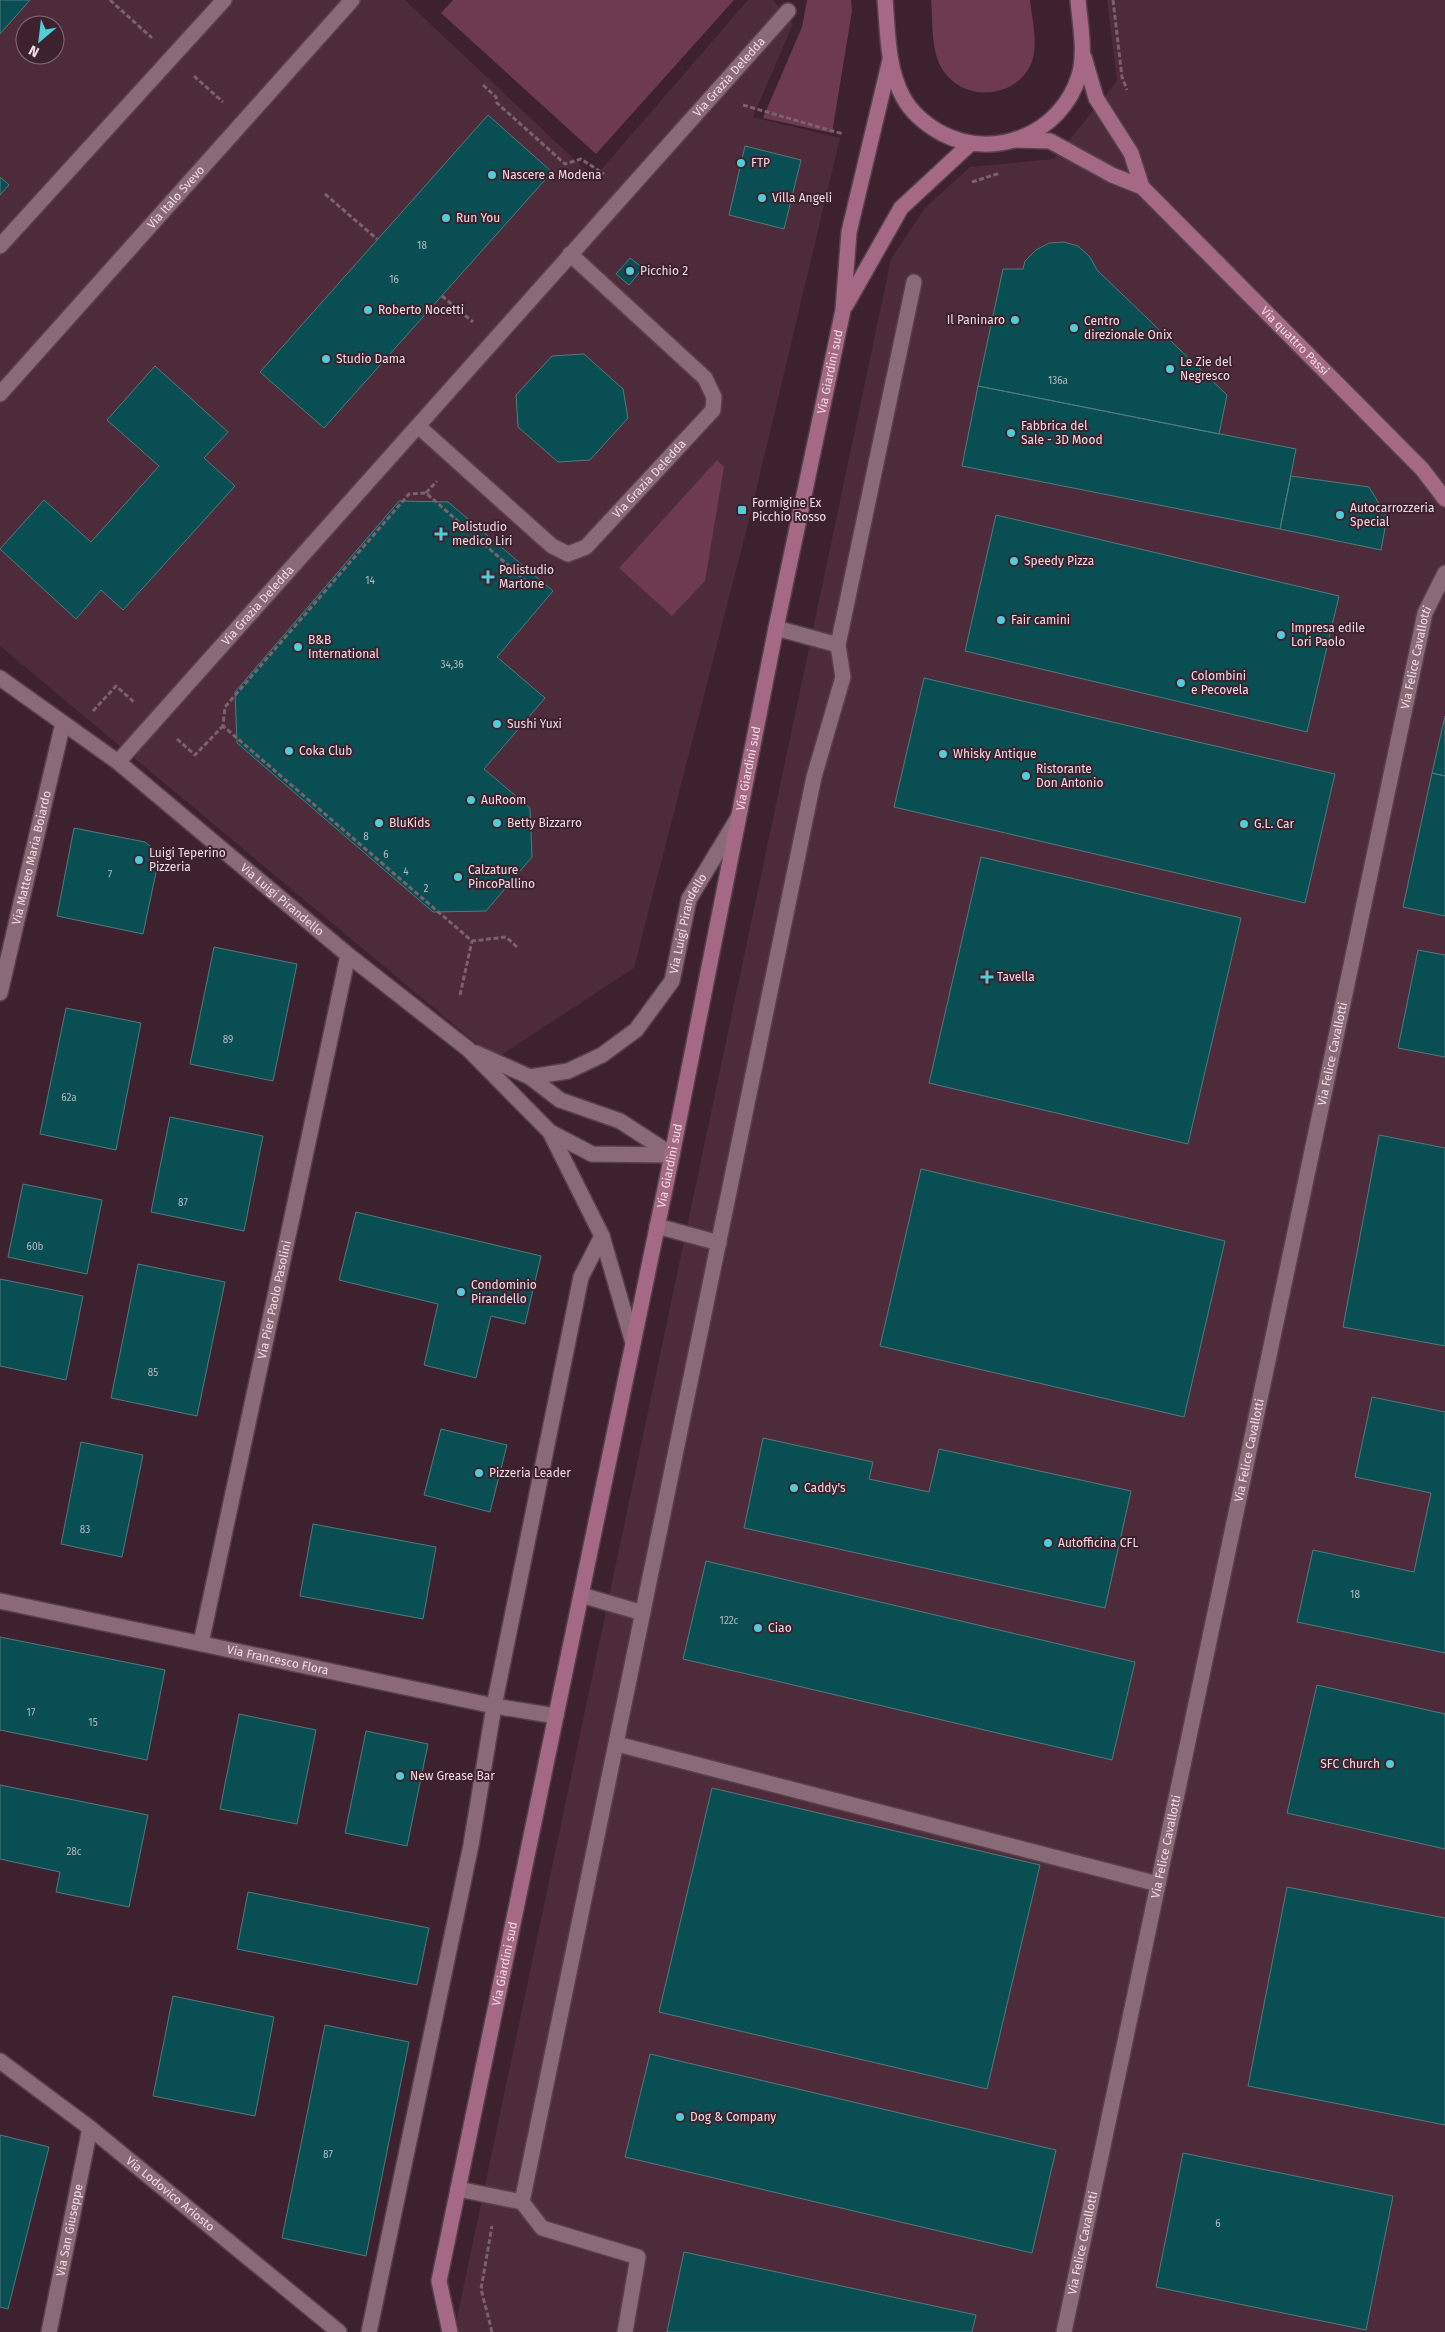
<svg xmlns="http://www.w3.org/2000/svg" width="1445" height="2332" viewBox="0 0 1445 2332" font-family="'Fira Sans',sans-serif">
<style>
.built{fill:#4d2b3b;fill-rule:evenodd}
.green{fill:#6d3a52}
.building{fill:#094e53;stroke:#517a7e}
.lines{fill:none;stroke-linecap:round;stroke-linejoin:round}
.service-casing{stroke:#58404b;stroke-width:18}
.minor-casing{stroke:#58404b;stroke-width:18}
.secondary-casing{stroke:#58404b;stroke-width:18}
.path{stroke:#7a616c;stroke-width:3;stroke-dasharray:5 2.5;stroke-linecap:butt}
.service{stroke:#8b6a78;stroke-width:15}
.minor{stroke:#8b6a78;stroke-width:15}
.secondary{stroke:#a56986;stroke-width:15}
.poi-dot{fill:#52ccd6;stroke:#3d212e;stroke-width:2}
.labels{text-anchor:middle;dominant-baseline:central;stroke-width:4;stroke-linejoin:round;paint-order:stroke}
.number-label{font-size:10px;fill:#b5b8be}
.street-label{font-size:12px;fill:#eedbe2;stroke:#3d212e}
.poi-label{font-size:12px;fill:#eedbe2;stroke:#3d212e;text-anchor:start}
</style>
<rect width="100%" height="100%" fill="#3d212e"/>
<path class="built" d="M0 0H405L594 178 748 0H773L793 24 753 117 840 138 751 512 634 968 495 1059 0 646ZM25 25H55V55H25Z
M1107 0H1445V2332H454L891 259 925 208 970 167 1054 159 1117 81Z"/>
<path class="green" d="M453 0H734L596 154 441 13Z
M807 0H851L852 11 832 133 763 118 802 27Z
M931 0H1030C1032 20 1039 45 1031 64 1015 100 961 103 941 67 931 49 933 21 931 0Z
M717 460 724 467 705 581 672 616 619 568Z"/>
<path class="building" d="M0 0H30L0 34Z
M488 115 552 172 324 428 260 372Z
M745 146 801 160 784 229 729 215Z
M0 177 9 185 0 195Z
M1064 242 1078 246 1090 257 1097 270 1227 395 1219 434 978 386 1003 269H1023L1025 261 1036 250 1049 243Z
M630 258 643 268 629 285 616 274Z
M584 354 623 389 628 418 590 460 558 462 518 427 516 395 552 356Z
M155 366 228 432 204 458 235 486 123 610 101 590 76 619 0 549 44 500 91 542 159 466 107 420Z
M978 386 1296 449 1280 529 962 466Z
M1291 476 1369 487 1387 517 1381 550 1280 529Z
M399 501 448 502 553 591 497 657 545 698 484 769 530 808 532 857 486 911 433 912 237 743 235 692Z
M996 515 1339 596 1307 732 965 651Z
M924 678 1335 774 1305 903 894 807Z
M1445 716V776L1432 773Z
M1432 773 1445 776V916L1403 907Z
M74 828 145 842 155 850 158 863 143 934 57 916Z
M981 857 1241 918 1188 1144 929 1083Z
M214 947 297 964 273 1081 190 1064Z
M1418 950 1445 955V1057L1398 1048Z
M66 1008 141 1023 116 1150 40 1134Z
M170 1117 263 1136 244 1231 151 1212Z
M1379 1135 1445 1148V1346L1343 1327Z
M921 1169 1225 1241 1184 1417 880 1346Z
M23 1184 102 1200 87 1274 8 1257Z
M356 1212 541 1256 525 1324 491 1316 476 1378 424 1365 438 1304 339 1280Z
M138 1264 225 1282 197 1416 111 1398Z
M0 1279 83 1296 66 1380 0 1366Z
M1372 1397 1445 1412V1653L1297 1622 1313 1550 1414 1572 1431 1493 1355 1477Z
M441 1429 507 1445 490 1512 424 1495Z
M763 1438 873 1462 869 1479 929 1492 939 1449 1131 1491 1105 1608 744 1528Z
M81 1442 143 1455 122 1557 61 1544Z
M313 1524 436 1547 423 1619 300 1596Z
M706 1561 1135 1662 1112 1760 683 1659Z
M0 1637 165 1670 147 1760 0 1730Z
M1317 1685 1445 1714V1849L1287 1813Z
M239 1714 316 1730 297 1824 220 1809Z
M366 1731 428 1744 407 1846 345 1833Z
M0 1785 148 1815 129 1907 56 1892 60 1872 0 1859Z
M712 1788 1040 1865 987 2089 659 2012Z
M1287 1887 1445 1918V2125L1248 2086Z
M248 1892 429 1928 417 1985 237 1949Z
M173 1996 274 2017 255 2116 153 2096Z
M325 2025 409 2042 366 2256 282 2238Z
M650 2054 1056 2150 1032 2253 625 2157Z
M0 2135 49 2147 8 2309 0 2307Z
M1183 2153 1393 2196 1366 2330 1156 2287Z
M684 2252 976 2315 972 2332H667Z"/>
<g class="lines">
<g class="service-casing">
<path id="service" d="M0 246 224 0
M776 628 838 645
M657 1226 719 1243
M581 1595 643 1613
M617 1744 1158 1884
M458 2189 522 2202 542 2228 638 2257 625 2332
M522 2202 814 777 843 677 838 645 914 282
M369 2332 471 1845 494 1706 581 1277 602 1236"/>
</g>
<g class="minor-casing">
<g id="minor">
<path id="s1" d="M0 394 352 0"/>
<path id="s2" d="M418 426 552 546 568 554 586 547 713 410 714 397 705 378 570 254"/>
<path id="s3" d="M0 678 118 762 348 955 468 1049 550 1132 592 1154 672 1155"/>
<path id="s4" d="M118 762 788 11"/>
<path id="s5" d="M0 993 63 723"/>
<path d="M476 1053 530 1077 560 1100 620 1121 671 1154"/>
<path id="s6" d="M530 1077 568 1071 602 1055 636 1030 672 981 689 899 738 818"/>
<path d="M550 1132 602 1236 633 1343"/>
<path id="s7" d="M0 1601 494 1706 556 1716"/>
<path id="s8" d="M201 1643 348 955"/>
<path id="s9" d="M0 2061 90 2128 339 2332"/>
<path id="s10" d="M49 2332 90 2128"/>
<path id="s11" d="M1064 2332 1425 613 1445 573"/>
</g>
</g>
<g class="secondary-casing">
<g id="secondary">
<path d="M885 0C888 33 887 67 903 97 911 112 925 124 941 133 994 161 1061 134 1079 76 1086 52 1080 24 1078 0"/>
<path d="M1084 57 1096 98 1131 153 1142 187"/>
<path id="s12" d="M1014 140 1050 141 1112 175 1142 187 1422 469 1445 499"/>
<path d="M846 305 901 208 970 144"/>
<path id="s13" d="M450 2332 439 2281 672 1155 776 628 843 310 849 232 890 60"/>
</g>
</g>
<path class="path" d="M110 0 152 38
M1113 0 1122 77 1127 90
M194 76 223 102
M483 85 496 97 497 103 565 164 581 159 604 174
M743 105 843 134
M972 182 1000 173
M325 194 377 239
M442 296 473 322
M426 493 437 481
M93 711 116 686 134 702
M177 739 195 755 223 726
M517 947 506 937 472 941 223 726 225 707 409 494 426 493 535 589
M460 995 472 941
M492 2332 481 2289 492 2226"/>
<use href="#service" class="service"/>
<use href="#minor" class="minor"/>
<use href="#secondary" class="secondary"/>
</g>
<g class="poi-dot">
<circle cx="741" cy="163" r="5"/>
<circle cx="492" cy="175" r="5"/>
<circle cx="762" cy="198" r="5"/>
<circle cx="446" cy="218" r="5"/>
<circle cx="630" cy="271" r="5"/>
<circle cx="368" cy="310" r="5"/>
<circle cx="1015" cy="320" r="5"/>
<circle cx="1074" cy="328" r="5"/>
<circle cx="326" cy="359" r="5"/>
<circle cx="1170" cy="369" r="5"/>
<circle cx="1011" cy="433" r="5"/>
<rect x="737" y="505" width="10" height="10" rx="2.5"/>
<circle cx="1340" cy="515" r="5"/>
<path d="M438.5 526.5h5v5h5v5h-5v5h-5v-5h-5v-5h5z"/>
<circle cx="1014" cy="561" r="5"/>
<path d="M485.5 569.5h5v5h5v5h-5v5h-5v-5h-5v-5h5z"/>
<circle cx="1001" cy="620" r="5"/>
<circle cx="1281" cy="635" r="5"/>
<circle cx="298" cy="647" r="5"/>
<circle cx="1181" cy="683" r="5"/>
<circle cx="497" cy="724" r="5"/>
<circle cx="289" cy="751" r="5"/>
<circle cx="943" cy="754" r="5"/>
<circle cx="1026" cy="776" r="5"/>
<circle cx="471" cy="800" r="5"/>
<circle cx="379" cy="823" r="5"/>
<circle cx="497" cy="823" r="5"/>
<circle cx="1244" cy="824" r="5"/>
<circle cx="139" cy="860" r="5"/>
<circle cx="458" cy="877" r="5"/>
<path d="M984.5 969.5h5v5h5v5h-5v5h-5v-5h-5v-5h5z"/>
<circle cx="461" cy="1292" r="5"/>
<circle cx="479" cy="1473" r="5"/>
<circle cx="794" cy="1488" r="5"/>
<circle cx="1048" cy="1543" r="5"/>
<circle cx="758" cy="1628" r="5"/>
<circle cx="1390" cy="1764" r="5"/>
<circle cx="400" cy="1776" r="5"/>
<circle cx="680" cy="2117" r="5"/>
</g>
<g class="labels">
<g class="number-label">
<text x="422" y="246">18</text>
<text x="394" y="280">16</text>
<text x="1058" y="381">136a</text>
<text x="370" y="581">14</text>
<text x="452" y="665">34,36</text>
<text x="366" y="837">8</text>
<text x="386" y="855">6</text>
<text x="406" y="872">4</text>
<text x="110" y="875">7</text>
<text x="426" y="889">2</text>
<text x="228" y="1040">89</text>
<text x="69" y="1098">62a</text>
<text x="183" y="1203">87</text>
<text x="35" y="1247">60b</text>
<text x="153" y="1373">85</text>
<text x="85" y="1530">83</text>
<text x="1355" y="1595">18</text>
<text x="729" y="1621">122c</text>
<text x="31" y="1713">17</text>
<text x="93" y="1723">15</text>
<text x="74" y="1852">28c</text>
<text x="328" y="2155">87</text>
<text x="1218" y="2224">6</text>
</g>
<g class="street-label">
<text stroke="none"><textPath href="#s4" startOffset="918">Via Grazia Deledda</textPath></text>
<text stroke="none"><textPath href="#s1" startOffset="264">Via Italo Svevo</textPath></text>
<text stroke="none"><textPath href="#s12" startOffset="356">Via quattro Passi</textPath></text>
<text stroke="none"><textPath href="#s13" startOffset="2001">Via Giardini sud</textPath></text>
<text stroke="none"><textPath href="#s2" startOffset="310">Via Grazia Deledda</textPath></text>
<text stroke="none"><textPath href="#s4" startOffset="210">Via Grazia Deledda</textPath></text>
<text stroke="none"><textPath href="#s11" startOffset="1711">Via Felice Cavallotti</textPath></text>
<text stroke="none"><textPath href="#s13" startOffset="1596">Via Giardini sud</textPath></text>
<text stroke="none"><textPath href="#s5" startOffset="139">Via Matteo Maria Boiardo</textPath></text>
<text stroke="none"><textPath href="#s3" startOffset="359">Via Luigi Pirandello</textPath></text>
<text stroke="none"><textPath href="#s6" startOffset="239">Via Luigi Pirandello</textPath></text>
<text stroke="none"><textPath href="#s11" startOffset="1306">Via Felice Cavallotti</textPath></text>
<text stroke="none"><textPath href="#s13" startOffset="1191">Via Giardini sud</textPath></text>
<text stroke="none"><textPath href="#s8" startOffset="351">Via Pier Paolo Pasolini</textPath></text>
<text stroke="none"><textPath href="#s11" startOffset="901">Via Felice Cavallotti</textPath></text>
<text stroke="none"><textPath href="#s7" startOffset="284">Via Francesco Flora</textPath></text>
<text stroke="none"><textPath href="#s11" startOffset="496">Via Felice Cavallotti</textPath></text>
<text stroke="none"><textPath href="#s13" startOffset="376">Via Giardini sud</textPath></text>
<text stroke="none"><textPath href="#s9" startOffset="216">Via Lodovico Ariosto</textPath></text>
<text stroke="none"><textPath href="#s10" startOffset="104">Via San Giuseppe</textPath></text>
<text stroke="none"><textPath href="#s11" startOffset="91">Via Felice Cavallotti</textPath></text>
</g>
<g class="poi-label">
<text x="751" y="163">FTP</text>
<text x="502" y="175">Nascere a Modena</text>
<text x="772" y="198">Villa Angeli</text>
<text x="456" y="218">Run You</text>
<text x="640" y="271">Picchio 2</text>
<text x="378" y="310">Roberto Nocetti</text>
<text x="1005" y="320" text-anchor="end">Il Paninaro</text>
<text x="1084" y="321">Centro<tspan x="1084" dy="14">direzionale Onix</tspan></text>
<text x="336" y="359">Studio Dama</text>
<text x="1180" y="362">Le Zie del<tspan x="1180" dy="14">Negresco</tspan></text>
<text x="1021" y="426">Fabbrica del<tspan x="1021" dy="14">Sale - 3D Mood</tspan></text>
<text x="752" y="503">Formigine Ex<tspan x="752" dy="14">Picchio Rosso</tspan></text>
<text x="1350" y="508">Autocarrozzeria<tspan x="1350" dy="14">Special</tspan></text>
<text x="452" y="527">Polistudio<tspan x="452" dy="14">medico Liri</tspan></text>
<text x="1024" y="561">Speedy Pizza</text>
<text x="499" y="570">Polistudio<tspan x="499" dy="14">Martone</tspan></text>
<text x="1011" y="620">Fair camini</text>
<text x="1291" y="628">Impresa edile<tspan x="1291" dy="14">Lori Paolo</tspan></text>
<text x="308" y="640">B&amp;B<tspan x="308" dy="14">International</tspan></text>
<text x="1191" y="676">Colombini<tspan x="1191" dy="14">e Pecovela</tspan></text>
<text x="507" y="724">Sushi Yuxi</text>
<text x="299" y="751">Coka Club</text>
<text x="953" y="754">Whisky Antique</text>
<text x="1036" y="769">Ristorante<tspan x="1036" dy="14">Don Antonio</tspan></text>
<text x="481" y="800">AuRoom</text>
<text x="389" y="823">BluKids</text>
<text x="507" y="823">Betty Bizzarro</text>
<text x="1254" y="824">G.L. Car</text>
<text x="149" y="853">Luigi Teperino<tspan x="149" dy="14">Pizzeria</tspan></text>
<text x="468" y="870">Calzature<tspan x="468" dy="14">PincoPallino</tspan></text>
<text x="997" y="977">Tavella</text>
<text x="471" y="1285">Condominio<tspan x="471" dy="14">Pirandello</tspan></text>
<text x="489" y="1473">Pizzeria Leader</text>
<text x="804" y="1488">Caddy's</text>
<text x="1058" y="1543">Autofficina CFL</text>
<text x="768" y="1628">Ciao</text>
<text x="1380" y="1764" text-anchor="end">SFC Church</text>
<text x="410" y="1776">New Grease Bar</text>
<text x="690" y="2117">Dog &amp; Company</text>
</g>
</g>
<g transform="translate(40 40) rotate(208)"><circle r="24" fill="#3d212e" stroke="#846b76"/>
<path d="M0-4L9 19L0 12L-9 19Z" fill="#52ccd6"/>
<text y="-8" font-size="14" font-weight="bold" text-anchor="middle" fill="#eedbe2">N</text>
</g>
</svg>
